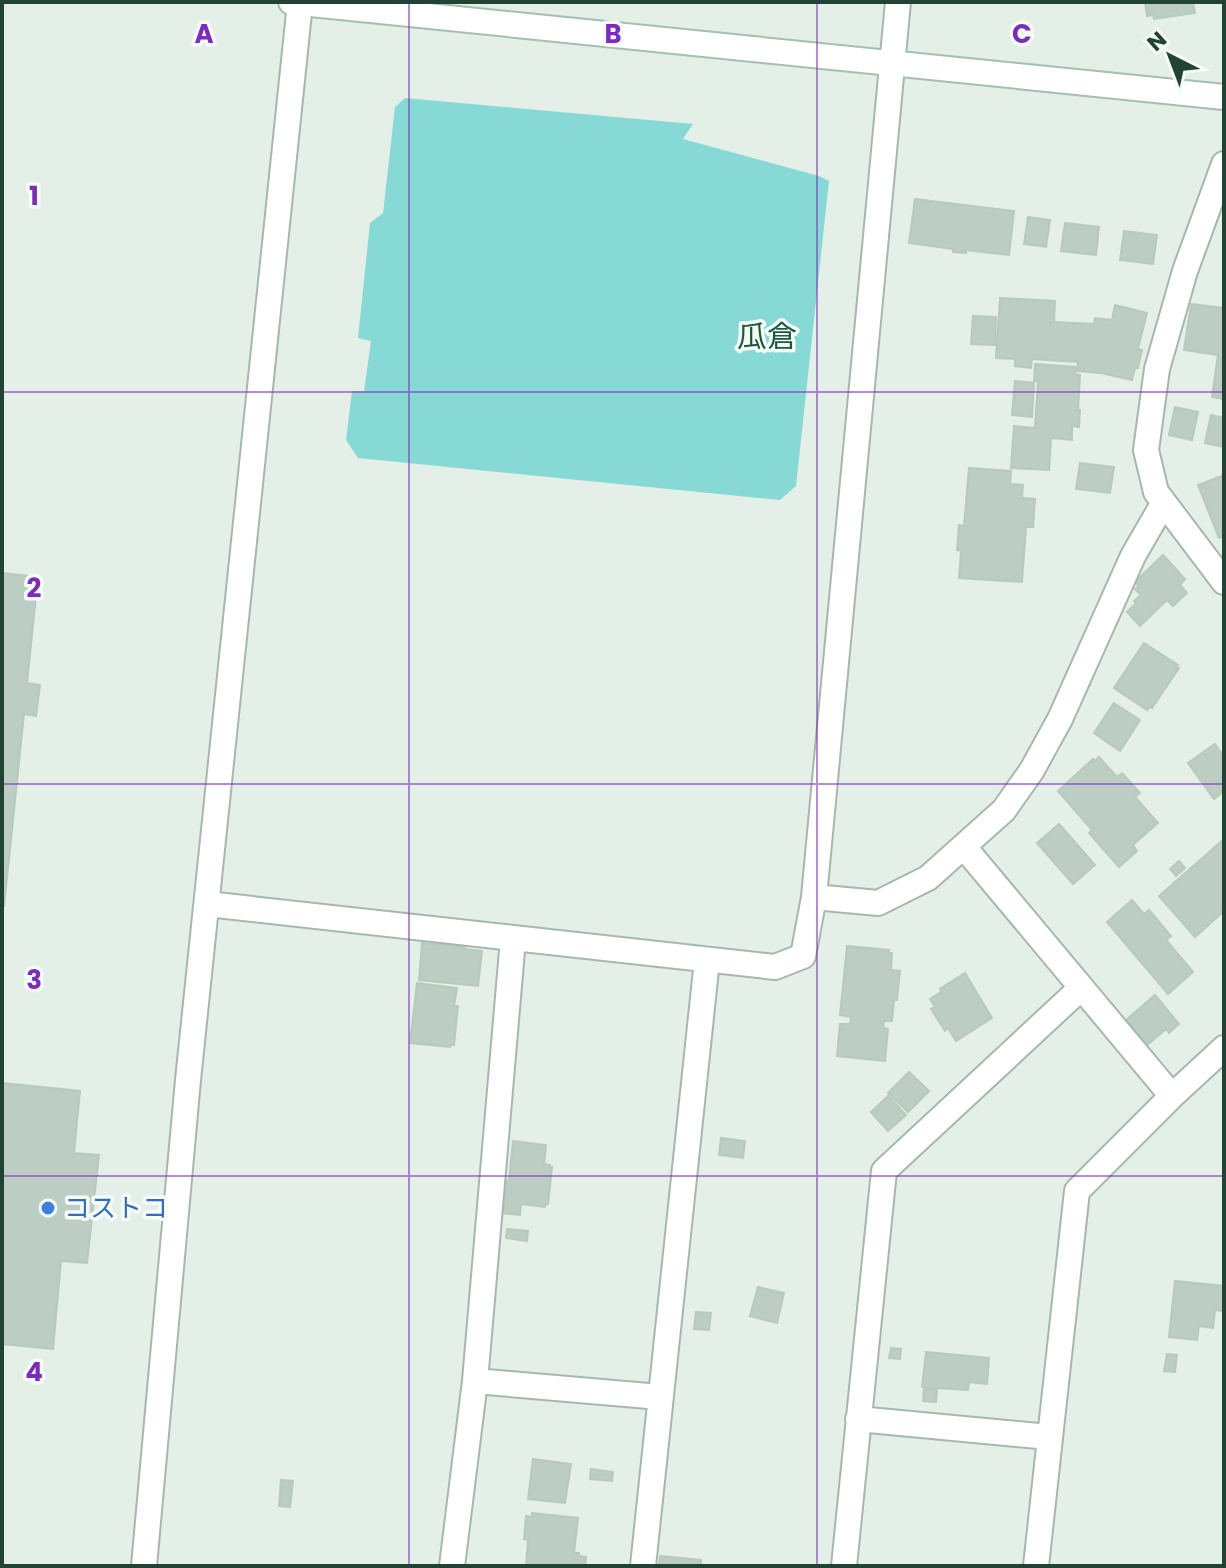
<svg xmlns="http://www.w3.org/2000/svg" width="1226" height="1568" viewBox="0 0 1226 1568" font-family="Poppins,'Noto Sans JP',sans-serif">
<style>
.water{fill:#87d9d5}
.building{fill:#bccdc3;stroke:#b6cabd;stroke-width:2}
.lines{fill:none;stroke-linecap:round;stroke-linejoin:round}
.street-casing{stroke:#a6b8ae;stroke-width:28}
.secondary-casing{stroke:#a4bfb0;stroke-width:28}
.street{stroke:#fff;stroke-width:24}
.secondary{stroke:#fff;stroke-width:24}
.grid{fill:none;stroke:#7b2cbf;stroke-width:2;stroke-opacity:0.55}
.shop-dot{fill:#3f7fe0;stroke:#f5fbf7;stroke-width:3}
.labels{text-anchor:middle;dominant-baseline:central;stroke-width:7;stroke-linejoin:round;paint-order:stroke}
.shop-label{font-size:26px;fill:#366cbe;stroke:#f5fbf7;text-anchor:start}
.quarter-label{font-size:30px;fill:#1b583c;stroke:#f5fbf7}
.grid-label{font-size:26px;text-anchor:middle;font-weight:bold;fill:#7b2cbf;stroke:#f5fbf7;stroke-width:7;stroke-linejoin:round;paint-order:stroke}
</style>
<rect width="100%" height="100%" fill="#e4efe8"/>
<path class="water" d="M405 98 693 124 683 139 819 176 829 181 796 486 780 500 358 458 346 440 352 391H364L371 341 358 338 370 223 383 213 395 107Z"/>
<path class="building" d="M1145 2H1193L1195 13 1154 19 1153 15 1147 16Z
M915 199 1014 211 1009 255 966 250V253L953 252V249L909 243Z
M1028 217 1050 220 1046 247 1024 244Z
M1065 223 1099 227 1096 255 1061 251Z
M1124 231 1157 235 1153 264 1120 260Z
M1000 298 1055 301 1054 322 1094 324 1095 318 1112 320 1115 305 1147 313 1138 349 1142 350 1138 368H1135L1132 380 1101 373 1077 371 1078 362 1032 359 1031 368 1015 366V359L996 358Z
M1191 304 1224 308V399L1212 397 1218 355 1184 350Z
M973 316 996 317 995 345 971 344Z
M1035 364 1076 367 1075 374 1080 375 1078 410H1080L1079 427 1072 426V440L1051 438 1049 470 1011 468 1014 426 1035 428 1038 381H1034Z
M1015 381 1034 383 1032 417 1012 415Z
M1175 407 1198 412 1192 440 1169 435Z
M1211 415 1224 418V447L1205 443Z
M1080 463 1114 467 1110 493 1076 489Z
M969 468 1011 471 1010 484 1023 485 1022 498 1035 499 1033 527H1026L1022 582 959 578 961 551 957 550 959 525 964 526Z
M1224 475V536L1219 538 1198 485Z
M1163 555 1185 579 1180 585 1187 593 1173 606 1167 600 1140 626 1127 612 1136 603 1134 601 1141 595 1135 589 1139 586 1135 582Z
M2 573 38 577 27 683 40 685 36 716 24 714 4 906H2Z
M1144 643 1178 665 1176 667 1179 668 1152 708 1149 707 1147 710 1114 688Z
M1114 703 1140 720 1120 751 1094 733Z
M1215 744 1224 757V791L1214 799 1188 763Z
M1099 757 1117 777 1122 773 1140 793 1135 797 1158 823 1133 845 1137 851 1119 867 1089 833 1092 830 1058 791 1093 759 1095 761Z
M1059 824 1095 865 1073 884 1037 843Z
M1224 839V911L1195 937 1159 896Z
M1179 861 1185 868 1176 876 1170 869Z
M1132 900 1144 914 1149 910 1171 936 1166 940 1193 972 1168 994 1107 922Z
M422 943 465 947 464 949 482 951 478 986 419 980Z
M847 946 889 950 888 953H892L891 970 900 971 897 1000H894L892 1021H884L883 1028 888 1029 885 1061 837 1056 840 1024H850L851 1017 840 1015Z
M965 973 992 1018 956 1041 948 1028 945 1031 931 1009 935 1007 930 999 941 992 940 989Z
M417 983 457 988 454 1006H458L454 1045H450V1047L410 1043Z
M1155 995 1179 1024 1169 1033 1166 1029 1146 1046 1125 1021Z
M909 1072 929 1091 908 1112 888 1093Z
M2 1083 80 1091 74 1153 99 1155 87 1263 61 1261 53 1349 2 1344Z
M888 1096 906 1115 888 1131 871 1112Z
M721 1138 745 1141 743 1158 719 1155Z
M513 1141 546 1145 544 1164 550 1165V1167H552L548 1204H546L545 1207 521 1204 520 1215 501 1213 504 1180 509 1181Z
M507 1229 528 1231 527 1241 506 1238Z
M1175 1281 1224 1286 1223 1311 1215 1310 1213 1328 1199 1326 1197 1340 1169 1337Z
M758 1287 784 1293 777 1323 750 1316Z
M696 1312 711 1313 709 1330 694 1329Z
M891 1348 901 1349 900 1359 889 1358Z
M926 1352 989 1358 987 1384 969 1382 968 1390 922 1387Z
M1167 1354 1177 1355 1175 1372 1164 1371Z
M924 1388 937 1390 936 1402 923 1401Z
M533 1459 571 1464 565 1503 528 1499Z
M591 1469 613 1472 612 1481 590 1479Z
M281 1480 293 1481 290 1507 279 1506Z
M532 1513 578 1518 574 1553H579V1556L586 1557 585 1566H526L528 1540 524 1539 526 1516 532 1517Z
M660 1556 701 1560V1566H659Z"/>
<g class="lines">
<g class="street-casing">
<path id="street" d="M1224 164 1185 271 1157 369 1146 450 1156 492 1224 582
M964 847 1172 1096
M814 897 898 2
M207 904 775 967 803 956 814 897 878 903 928 878 1004 810 1032 770 1060 719 1133 556 1163 504
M475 1381 660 1397
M858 1419 1049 1437
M144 1566 188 1080 300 3
M452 1566 475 1381 513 939
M643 1566 707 960
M844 1566 884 1171 1081 988
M1036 1566 1077 1191 1172 1096 1224 1048"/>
</g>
<g class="secondary-casing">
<path id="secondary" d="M291 2 1224 97"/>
</g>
<use href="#street" class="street"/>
<use href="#secondary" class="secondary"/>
</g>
<path class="grid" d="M409 2V1566M817 2V1566M2 392H1224M2 784H1224M2 1176H1224"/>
<circle class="shop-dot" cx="48" cy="1208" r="8"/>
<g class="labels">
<g class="shop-label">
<text x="64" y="1208">コストコ</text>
</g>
<g class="quarter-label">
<text x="767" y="336">瓜倉</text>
</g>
</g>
<g class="grid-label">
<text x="204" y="43">A</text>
<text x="613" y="43">B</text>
<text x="1022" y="43">C</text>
<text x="34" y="205">1</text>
<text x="34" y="597">2</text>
<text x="34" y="989">3</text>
<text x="34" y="1381">4</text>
</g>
<rect width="1226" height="1568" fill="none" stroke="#214333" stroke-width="8"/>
<g transform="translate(1170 56) rotate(318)" stroke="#f5fbf7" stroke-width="6" paint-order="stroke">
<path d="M0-6L14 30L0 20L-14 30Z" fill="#214333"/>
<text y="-12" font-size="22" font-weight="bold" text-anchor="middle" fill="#214333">N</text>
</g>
</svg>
